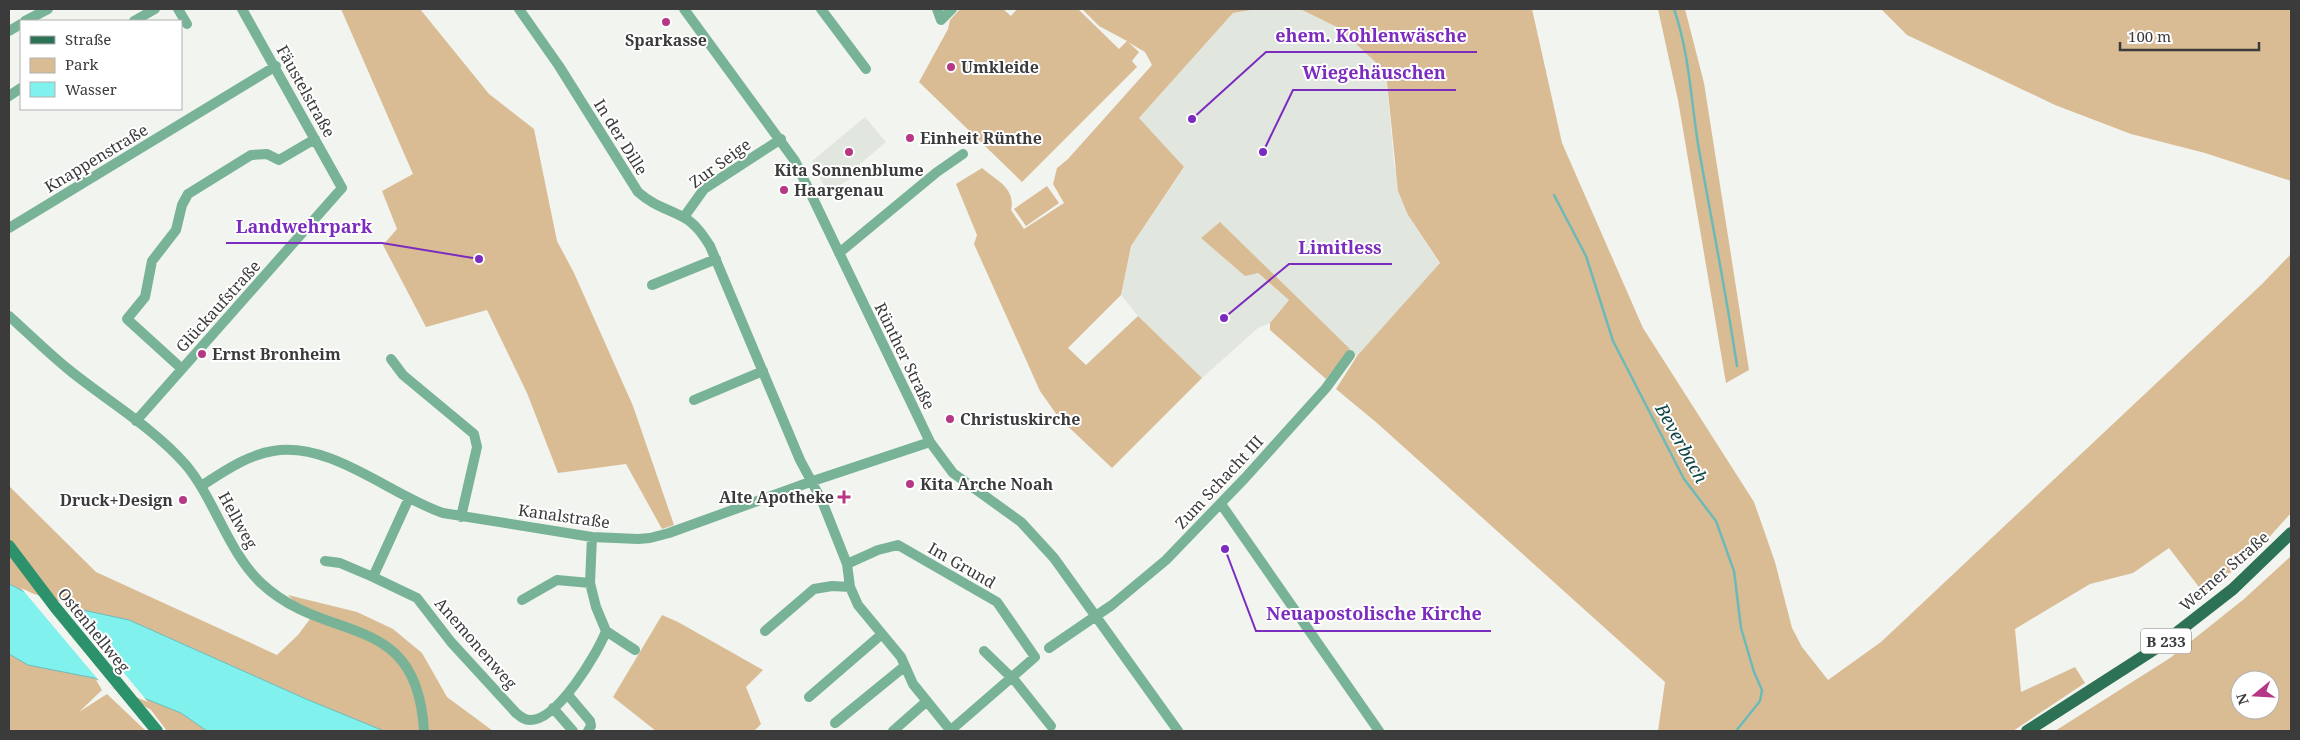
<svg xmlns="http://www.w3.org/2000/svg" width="2300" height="740" viewBox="0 0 2300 740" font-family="'Noto Serif',serif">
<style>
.built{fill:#e1e6de}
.green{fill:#dabc94;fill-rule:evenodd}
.water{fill:#81f1ed;stroke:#6cbab7}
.pier{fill:#f2f4f0}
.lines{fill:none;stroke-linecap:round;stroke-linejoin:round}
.stream{stroke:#6cbab7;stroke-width:2.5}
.minor{stroke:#78b397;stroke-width:10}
.secondary{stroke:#2b926b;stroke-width:12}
.primary{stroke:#2d7255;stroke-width:12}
.poi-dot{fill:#b63783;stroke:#fff;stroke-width:2}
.labels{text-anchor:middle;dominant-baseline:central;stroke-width:4;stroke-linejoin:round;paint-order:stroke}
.shield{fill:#fff;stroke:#757675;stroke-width:1}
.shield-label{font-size:15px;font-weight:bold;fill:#3a3b3a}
.poi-label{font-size:16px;font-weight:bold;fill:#3a3b3a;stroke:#fff;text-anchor:start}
.street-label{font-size:16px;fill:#3a3b3a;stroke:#fff}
.water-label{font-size:18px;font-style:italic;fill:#114644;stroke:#fff}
.leader{fill:none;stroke:#7b2cbf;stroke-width:2}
.callout-dot{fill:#7b2cbf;stroke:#fff;stroke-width:2}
.callout-label{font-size:18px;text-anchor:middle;font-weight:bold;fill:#7b2cbf;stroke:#fff;stroke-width:4;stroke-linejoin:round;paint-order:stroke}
</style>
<rect width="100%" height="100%" fill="#f2f4f0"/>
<path class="built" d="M1257 9H1300L1339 28 1386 72 1394 164 1408 215 1440 264 1357 356 1220 223 1202 238 1257 273 1289 300 1270 323 1258 328 1202 378 1138 316 1121 295 1131 246 1184 168 1139 118 1233 13Z
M865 117 886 142 847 175 850 179 827 192 812 161Z"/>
<path class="green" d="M341 9H420L489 94 534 129 557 241 574 273 633 406 674 525 662 529 626 464 558 473 527 393 487 310 426 327 383 245 397 229 382 191 413 174Z
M960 9H1003L1011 16 1017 9H1078L1119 49 1127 41 1099 26 1082 9H1257L1233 13 1139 118 1184 167 1131 246 1121 295 1068 348 1086 365 1138 316 1202 378 1112 468 1059 418 1040 391 974 244 977 235 956 184 982 168C997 181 1016 188 1011 210L1024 229 1064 203 1053 184 1057 168 1068 159 1152 65 1145 52 1128 42 1139 52 1132 61 1137 67 1022 182 919 82 948 29 950 20Z
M1300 9H1532L1562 143 1643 328 1754 502 1775 562 1792 628 1802 647 1828 680 1881 642 2262 284 2291 254V513L2263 544 2205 595 2169 548 2133 573 2090 584 2015 629 2021 692 2075 667 2085 683 2013 731H1658L1665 682 1377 423 1336 389 1357 356 1440 263 1408 215 1398 191 1386 72 1339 28Z
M1658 9H1685L1704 83 1749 370 1726 383 1678 100Z
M1881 9H2291V181L2205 153 2131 134 2055 105 1907 35Z
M1047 186 1059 203 1026 226 1014 209Z
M1220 222 1350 349 1326 379 1270 330V323L1289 300 1258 273 1245 276 1201 238Z
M9 486 96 572 277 655 298 635 310 619 288 595 357 612 393 629 422 653 447 697 493 731H384L306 699 129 620 69 607 33 596 9 584Z
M2291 556V731H2055L2170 658 2244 599ZM2240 680H2270V710H2240Z
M662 615 678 622 763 670 746 687 761 724 754 731H656L613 697Z
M9 654 28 665 94 678 181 713 207 731H167L151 710 95 678 102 690 79 712 107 694 146 731H9Z"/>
<path class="water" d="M9 584 33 596 69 607 129 620 306 699 384 731H207L181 713 94 678 28 665 9 654Z"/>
<path class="pier" d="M21 588 34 594 66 603 148 702 101 683Z"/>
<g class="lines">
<path class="stream" d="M1674 9C1689 52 1691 99 1698 144 1711 218 1726 292 1737 366
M1554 195 1586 256 1613 341 1684 479 1716 521 1734 571 1741 628 1754 672 1762 690 1760 701 1736 731"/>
<path class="minor" d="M178 9 187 24
M519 9 559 66 638 192C654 206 666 208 683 217 695 223 703 235 710 246L800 460 822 501 847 564 850 587 858 605 901 657 913 684 951 731
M684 9 795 161 919 419 930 442 953 473 1021 522 1054 558 1178 731
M821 9 866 69
M937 9 941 20 952 9
M25 21 48 9
M134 21 155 9
M9 31 21 24
M9 96 21 88
M684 217 704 189 781 139
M9 228 276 66
M839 253 937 172 963 154
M652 285 716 259
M9 316C28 333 47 352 68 369 106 400 154 428 186 465 215 500 228 552 261 583 328 646 417 608 424 731
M391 359 403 375 474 434 477 447 461 517
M182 369 127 319 145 297 152 261 176 230 182 205 188 194 251 155 267 154 279 160 315 139
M694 400 763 371
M136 421 342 188 242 9
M201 486C223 472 247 455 273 451 331 441 390 495 443 513L592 537 638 539 650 538 669 533 810 482 930 442
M1221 504 1379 731
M325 561 340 563 373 577 409 498
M847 564 878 550 898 545 997 602 1035 657 951 730
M373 577 417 598 451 642 516 713C521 717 524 720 530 720 557 721 598 653 606 631L596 607 590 583 592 537
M522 600 557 580 590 583
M606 631 635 650
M765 631 814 589 832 586 850 587
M1049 648 1112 605 1166 560 1245 478 1326 388 1350 355
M984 651 1016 682 1051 726
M568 695 590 721 591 726 588 731
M809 697 882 634
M553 708 573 731
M835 723 905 666
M893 731 927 701"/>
<path class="secondary" d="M9 546 55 607 157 731"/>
<path class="primary" d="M2027 731 2161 645 2233 589 2291 533"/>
</g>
<g class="poi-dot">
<circle cx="666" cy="22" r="5"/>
<circle cx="951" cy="67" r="5"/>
<circle cx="910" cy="138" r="5"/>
<circle cx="849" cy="152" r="5"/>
<circle cx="784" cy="190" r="5"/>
<circle cx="202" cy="354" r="5"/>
<circle cx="950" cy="419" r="5"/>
<circle cx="910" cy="484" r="5"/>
<path d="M841.5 489.5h5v5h5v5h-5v5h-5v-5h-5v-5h5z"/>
<circle cx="183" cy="500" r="5"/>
</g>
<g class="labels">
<rect class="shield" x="2141" y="628.5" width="50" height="25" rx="4"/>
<g class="shield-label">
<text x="2166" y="641">B 233</text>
</g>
<g class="poi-label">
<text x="666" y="40" text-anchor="middle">Sparkasse</text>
<text x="961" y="67">Umkleide</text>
<text x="920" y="138">Einheit Rünthe</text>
<text x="849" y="170" text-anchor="middle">Kita Sonnenblume</text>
<text x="794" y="190">Haargenau</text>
<text x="212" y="354">Ernst Bronheim</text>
<text x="960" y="419">Christuskirche</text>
<text x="920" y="484">Kita Arche Noah</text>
<text x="834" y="497" text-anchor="end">Alte Apotheke</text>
<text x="173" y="500" text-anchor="end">Druck+Design</text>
</g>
<g class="street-label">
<text transform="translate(306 91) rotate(61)">Fäustelstraße</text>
<text transform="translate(621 137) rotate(58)">In der Dille</text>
<text transform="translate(96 158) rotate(-31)">Knappenstraße</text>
<text transform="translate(720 163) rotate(-36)">Zur Seige</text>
<text transform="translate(218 306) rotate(-48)">Glückaufstraße</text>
<text transform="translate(905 356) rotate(64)">Rünther Straße</text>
<text transform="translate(1219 482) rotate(-47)">Zum Schacht III</text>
<text transform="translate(564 516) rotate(8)">Kanalstraße</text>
<text transform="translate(238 520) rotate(61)">Hellweg</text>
<text transform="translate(962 565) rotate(30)">Im Grund</text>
<text transform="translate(2224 571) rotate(-41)">Werner Straße</text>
<text transform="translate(94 630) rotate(51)">Ostenhellweg</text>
<text transform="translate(476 643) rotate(49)">Anemonenweg</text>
</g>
<g class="water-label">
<text transform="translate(1682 443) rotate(61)">Beverbach</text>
</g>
</g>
<path class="leader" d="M1192 119L1266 52H1477M1263 152L1293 90H1456M479 259L382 243H226M1224 318L1289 264H1392M1225 549L1256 631H1491"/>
<g class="callout-dot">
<circle cx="1192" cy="119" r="5"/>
<circle cx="1263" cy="152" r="5"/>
<circle cx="479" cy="259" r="5"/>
<circle cx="1224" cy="318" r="5"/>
<circle cx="1225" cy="549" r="5"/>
</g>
<g class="callout-label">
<text x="1371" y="42">ehem. Kohlenwäsche</text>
<text x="1374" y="79">Wiegehäuschen</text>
<text x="304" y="233">Landwehrpark</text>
<text x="1340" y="254">Limitless</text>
<text x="1374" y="620">Neuapostolische Kirche</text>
</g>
<rect width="2300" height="740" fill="none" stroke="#3a3b3a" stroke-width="20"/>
<rect x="20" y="20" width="162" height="90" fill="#ffffff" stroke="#b0b1b0"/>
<rect x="30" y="36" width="25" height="8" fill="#2d7255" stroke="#b0b1b0"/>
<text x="65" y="45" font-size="15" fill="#3a3b3a">Straße</text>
<rect x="30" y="58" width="25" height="15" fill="#dabc94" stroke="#b0b1b0"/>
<text x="65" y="70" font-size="15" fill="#3a3b3a">Park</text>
<rect x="30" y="82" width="25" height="15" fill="#81f1ed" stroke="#b0b1b0"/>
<text x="65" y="95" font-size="15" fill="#3a3b3a">Wasser</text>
<g transform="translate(2255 695) rotate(252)"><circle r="24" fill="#ffffff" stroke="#b0b1b0"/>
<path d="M0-4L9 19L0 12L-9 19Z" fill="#b63783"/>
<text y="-8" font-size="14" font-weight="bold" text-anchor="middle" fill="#3a3b3a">N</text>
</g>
<path d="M2120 42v8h139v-8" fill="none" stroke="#3a3b3a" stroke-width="2.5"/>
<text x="2128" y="42" font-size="15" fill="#3a3b3a" stroke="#ffffff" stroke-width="4" paint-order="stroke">100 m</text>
</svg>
